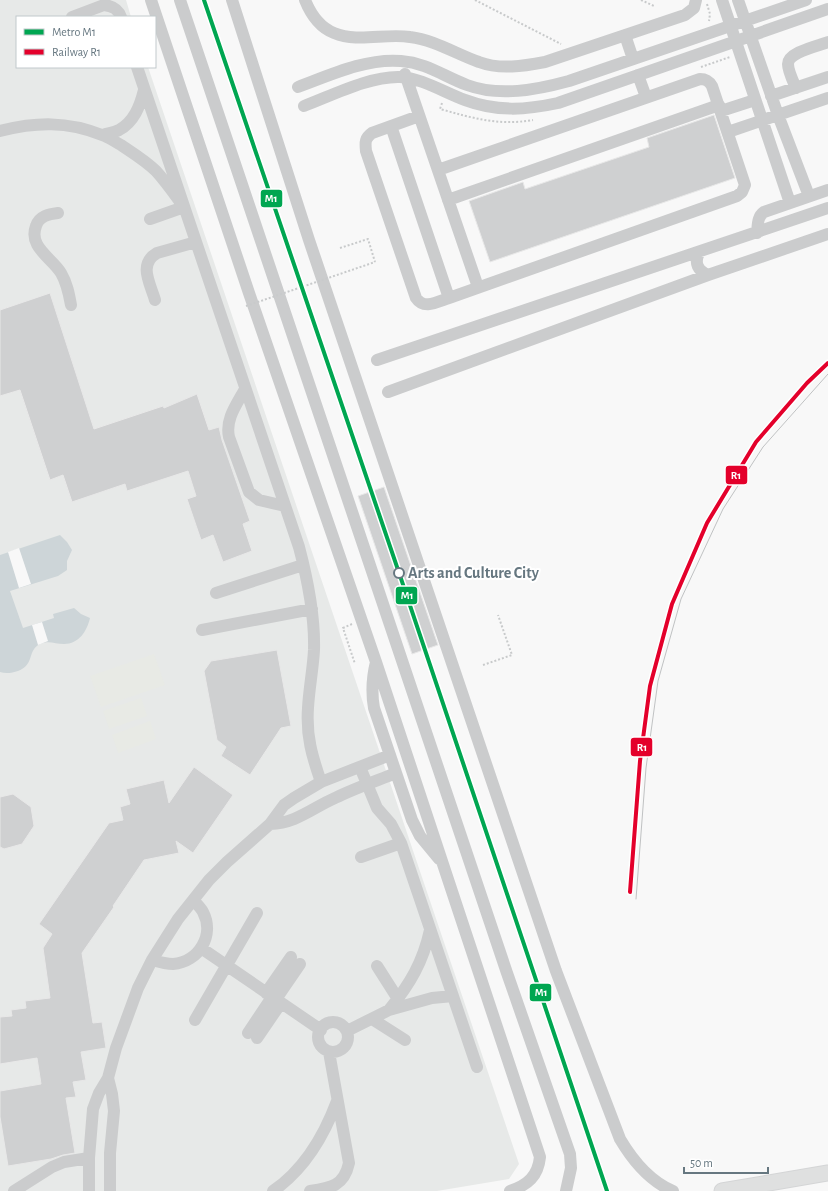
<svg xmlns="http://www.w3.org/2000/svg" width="828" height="1191" viewBox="0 0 828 1191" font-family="'Alegreya Sans',sans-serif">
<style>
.built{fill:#e7e9e8}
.green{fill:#e8eae5}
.water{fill:#cdd5d8}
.pier{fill:#f8f8f8}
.building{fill:#cfd0d1;stroke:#e8e8e8}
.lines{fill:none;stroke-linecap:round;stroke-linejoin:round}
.major-casing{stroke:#d4d5d6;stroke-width:17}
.path{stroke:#c8cacb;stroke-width:2;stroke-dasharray:2 2;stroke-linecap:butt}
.minor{stroke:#cbcccd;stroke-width:12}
.major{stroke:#dfe0e0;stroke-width:15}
.tram{stroke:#c0c2c3;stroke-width:1}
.path-bridge{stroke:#c8cacb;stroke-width:2;stroke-dasharray:2 2;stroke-linecap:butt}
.rail-1-casing{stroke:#fff;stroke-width:7}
.rail-1{stroke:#e4002b;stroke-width:4}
.metro-1-casing{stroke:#fff;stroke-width:7}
.metro-1{stroke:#00a651;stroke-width:4}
.stop-dot{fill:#fff;stroke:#667780;stroke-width:2}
.labels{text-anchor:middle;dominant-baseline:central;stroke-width:4;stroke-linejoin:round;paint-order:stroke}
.stop-label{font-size:16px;font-weight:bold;fill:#667780;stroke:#fff;text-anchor:start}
.line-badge{stroke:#fff;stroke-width:1.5}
.badge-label{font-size:11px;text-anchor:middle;font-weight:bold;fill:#fff}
</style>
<rect width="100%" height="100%" fill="#f8f8f8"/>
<path class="built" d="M0 0H126L131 17H17V67H148L519 1164 509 1179 437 1191H0Z"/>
<path class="green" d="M154 654 165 685 101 707 90 676Z
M141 698 147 716 109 729 103 711Z
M150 721 156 739 118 753 112 735Z"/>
<path class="water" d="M60 535 67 542 72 550 67 561V570L58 576 10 591 23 628 54 618 53 614 74 608 81 614 90 618C87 631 79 644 64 644 55 644 49 640 40 644 27 650 35 665 18 671 12 673 6 674 0 672V555Z"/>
<path class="pier" d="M19 548 31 584 19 588 8 552Z
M42 622 48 641 38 645 32 625Z"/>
<path class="building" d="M714 115 735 178 490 262 469 201 523 182 525 189 649 147 647 138Z
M50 293 94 429 163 406 164 408 197 394 209 430 219 427 222 440 250 521 243 524 252 551 223 562 213 535 201 540 187 499 196 496 188 471 127 491 125 484 72 502 63 475 50 480 20 390 0 396V310Z
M384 487 438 645 412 654 358 496Z
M277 650 291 726 281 728 250 775 221 756 226 747 217 740 204 671 211 661Z
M194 767 233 795 193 853 176 841 179 853 144 860 113 906 114 907 82 953 93 1023 102 1022 106 1048 81 1052 86 1080 73 1082 76 1097 66 1098 75 1153 63 1155 51 1159 8 1166 0 1117V1091L41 1084 37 1058 0 1064V1017L12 1016 11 1010 26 1008 25 1001 50 998 43 948 52 934 39 924 109 823 123 820 120 807 130 804 126 789 164 780 169 803Z
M13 794 31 807 34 826 22 844 4 849 0 847V797Z"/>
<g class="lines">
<g class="major-casing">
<path id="major" d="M722 1191 828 1173"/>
</g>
<path class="path" d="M475 0 561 44
M641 0 654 6
M707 4 710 14 709 21
M701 67 730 57
M442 103 440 109C473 118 498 126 533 120
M340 248 368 239 375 262
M352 624 343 628 355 664
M483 665 512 655 498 615"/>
<path class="minor" d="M151 0 249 293 376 662 540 1157C538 1176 528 1185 510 1191
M180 0 507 973 570 1154 571 1168 566 1191
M232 0 309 240 556 971 620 1139C633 1161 649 1181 673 1191
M305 0C311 15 319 27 334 33 358 43 385 33 410 37 435 40 456 54 479 62 500 70 524 66 545 62L685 15 694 8 696 0
M722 0 790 203
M738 0 778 115 809 196
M72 17 104 5C113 6 118 9 121 17
M625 35 633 59
M137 67 299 547C308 581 315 615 314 650 313 669 309 689 308 708 306 736 312 756 321 782
M405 74 478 287
M638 75 646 97
M298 87C330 75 366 58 401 61 427 63 443 76 467 85 499 97 536 90 569 81L806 0
M796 88C793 81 788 71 788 64 788 52 818 46 828 42
M771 96 828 77
M304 106C333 95 370 76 400 77 422 78 445 93 465 100 497 112 526 110 558 103L828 9
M721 111 755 100
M419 116 372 133C365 138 365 142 366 151L416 298C424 310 437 302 449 298L737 196 742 192 745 185 712 86C709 81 706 79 700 79L438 170
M391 126 449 298
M0 131C36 122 67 121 102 135 109 137 115 142 121 145 133 153 146 161 156 171 166 182 175 195 184 207L150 219
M728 132 828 98
M103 135C108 133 114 133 119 130 134 122 140 106 144 90
M448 200 719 105
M58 213C49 214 39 216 36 226 28 247 52 258 61 273 67 283 69 294 71 305
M757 233C758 225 757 217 764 212L828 190
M699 253C694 263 698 271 708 275
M155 300C150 283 138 264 157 253L196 242
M377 360 828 208
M245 389C237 404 225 419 229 437L249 492 259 500 285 506
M388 392 708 275 828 234
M216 593 303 565
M202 630 312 609
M376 662C372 678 371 691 374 708L412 820 420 836 439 859
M360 767 377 808 391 824 401 843 477 1067
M270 824C297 823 312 808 335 798 355 788 376 781 396 773
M361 857 401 843
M201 948 321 1030
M152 960C159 962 166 964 173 964 199 962 215 935 203 912 201 908 197 904 193 900
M377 966 398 999
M266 993 291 957
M276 999 300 964
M389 1010C410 984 423 962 430 930
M372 1019 405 1040
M195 1020 257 913
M318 1037a15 15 0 1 1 30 0a15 15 0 1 1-30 0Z
M347 1031 389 1010 432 998 453 996
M248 1033 272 997
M257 1038 281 1003
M108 1078 112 1094 114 1111 110 1153V1191
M14 1191 52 1167 64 1162 89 1158
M89 1191V1158L93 1109 99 1093 108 1078 116 1048 138 988 152 960 178 919 209 880 227 862 270 824 284 805 294 798 321 782 390 755
M273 1191C305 1169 324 1136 337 1101
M310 1191C331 1188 344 1186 349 1163L329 1052"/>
<use href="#major" class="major"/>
<path class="tram" d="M630 892 640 761 650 686 672 604 707 523 756 442 807 383 828 363
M636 899 646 768 658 681 681 599 723 509 763 447 828 374"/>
<path class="path-bridge" d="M246 306 375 262"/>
<g class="rail-1-casing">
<path id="rail-1" d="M630 892 640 761 650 686 672 604 707 523 756 442 807 383 828 363"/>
</g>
<use href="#rail-1" class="rail-1"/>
<g class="metro-1-casing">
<path id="metro-1" d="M204 0C338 397 476 793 607 1191"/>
</g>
<use href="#metro-1" class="metro-1"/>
</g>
<circle class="stop-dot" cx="399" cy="573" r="5"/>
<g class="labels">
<g class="stop-label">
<text x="408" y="573">Arts and Culture City</text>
</g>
</g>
<g class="line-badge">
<rect x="260" y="189" width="23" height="19" rx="4" fill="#00a651"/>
<rect x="725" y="465" width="23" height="20" rx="4" fill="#e4002b"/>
<rect x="395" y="586" width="23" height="19" rx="4" fill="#00a651"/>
<rect x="630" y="737" width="23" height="20" rx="4" fill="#e4002b"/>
<rect x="529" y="983" width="23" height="19" rx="4" fill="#00a651"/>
</g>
<g class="badge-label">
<text x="271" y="202">M1</text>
<text x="736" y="479">R1</text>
<text x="407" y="599">M1</text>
<text x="642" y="751">R1</text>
<text x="541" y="996">M1</text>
</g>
<rect x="16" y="16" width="140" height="52" fill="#ffffff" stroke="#c2c9cc"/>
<rect x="24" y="29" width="20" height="6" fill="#00a651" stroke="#c2c9cc"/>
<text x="52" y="36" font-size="12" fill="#667780">Metro M1</text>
<rect x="24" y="49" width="20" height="6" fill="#e4002b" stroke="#c2c9cc"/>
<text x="52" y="56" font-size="12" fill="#667780">Railway R1</text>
<path d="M684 1167v6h84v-6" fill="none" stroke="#667780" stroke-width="2"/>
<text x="690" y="1167" font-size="12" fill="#667780" stroke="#ffffff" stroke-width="3" paint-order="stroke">50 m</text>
</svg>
